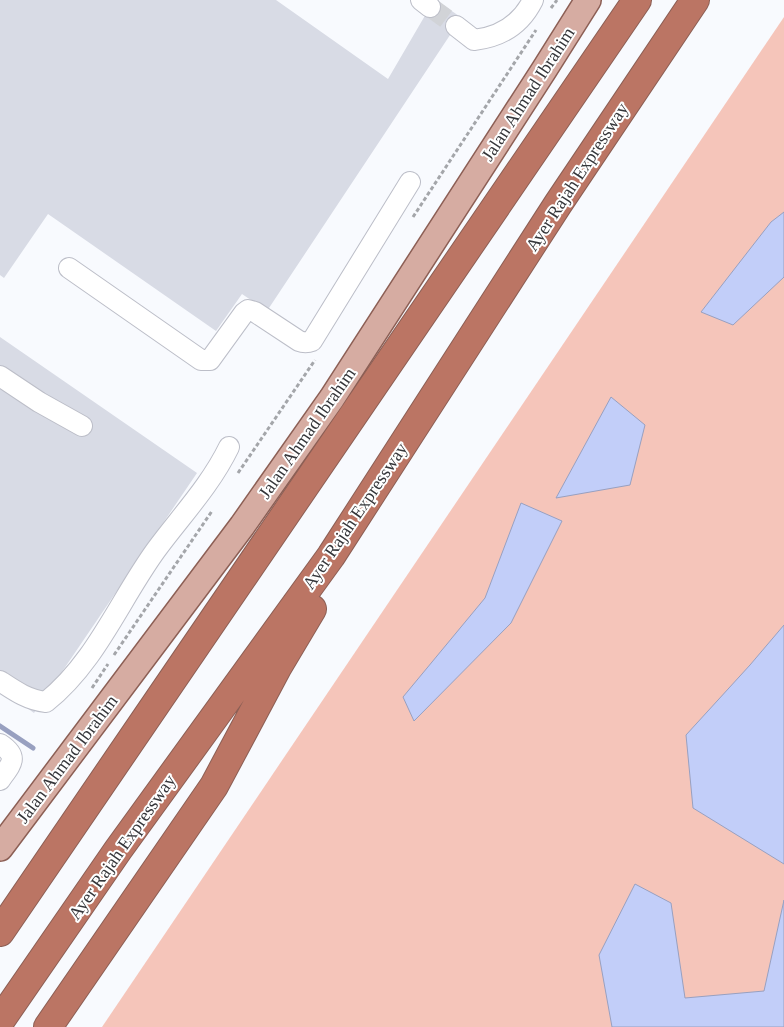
<svg xmlns="http://www.w3.org/2000/svg" width="784" height="1027" viewBox="0 0 784 1027" font-family="'Times New Roman',serif">
<style>
.green{fill:#f5c5ba}
.water{fill:#c2cef9;stroke:#98a0c0}
.lines{fill:none;stroke-linecap:round;stroke-linejoin:round}
.stream{stroke:#98a0c0;stroke-width:5}
.building{fill:#d8dbe5}
.minor-tunnel{stroke:#d1d3d7;stroke-width:20;stroke-dasharray:20 10;stroke-linecap:butt}
.minor-casing{stroke:#bcbec8;stroke-width:22}
.major-casing{stroke:#8c5f55;stroke-width:28}
.highway-casing{stroke:#8c5f55;stroke-width:30}
.path{stroke:#a4a6aa;stroke-width:3;stroke-dasharray:4 2.5;stroke-linecap:butt}
.minor{stroke:#fff;stroke-width:20}
.major{stroke:#d6aca2;stroke-width:25}
.highway{stroke:#bb7564;stroke-width:28}
.labels{text-anchor:middle;dominant-baseline:central;stroke-width:4;stroke-linejoin:round;paint-order:stroke}
.street-label{font-size:18px;fill:#35363a;stroke:#fff}
</style>
<rect width="100%" height="100%" fill="#f8fafe"/>
<path class="green" d="M784 17V1027H102Z"/>
<path class="water" d="M784 212V277L733 325 701 312 771 222Z
M611 397 645 425 630 485 556 498Z
M521 503 562 521 511 623 414 721 403 697 485 598Z
M784 625V864L693 808 686 735 750 665Z
M635 884 671 903 685 998 764 991 784 900V1027H612L599 955Z"/>
<g class="lines">
<path class="stream" d="M0 726 33 748"/>
</g>
<path class="building" d="M0 0H276L388 79 430 7 436 0 459 16 456 26 267 311 242 294 216 331 48 214 4 278 0 275Z
M0 337 197 473 34 713 0 689Z"/>
<g class="lines">
<path class="minor-tunnel" d="M430 7 456 26"/>
<g class="minor-casing">
<path id="minor" d="M421 0 430 7
M456 26 474 40C501 37 521 24 533 0
M69 268 201 360H210L244 313 248 310 255 312 299 341C304 343 307 343 312 341L410 182
M0 376 39 402 82 426
M0 681C15 691 28 700 46 702 96 662 119 601 156 550 181 516 210 486 229 447
M0 744C20 757 11 764 0 780"/>
</g>
<g class="major-casing">
<path id="major" d="M0 848 242 526 332 398 544 70 588 0"/>
</g>
<g class="highway-casing">
<path id="highway" d="M0 932 637 0
M0 1021 118 850 331 556 558 204 695 0
M48 1027 214 786 278 666 312 609"/>
</g>
<path class="path" d="M551 8 557 0
M413 217 536 30
M238 473 315 360
M114 655 212 511
M92 688 108 664"/>
<use href="#minor" class="minor"/>
<use href="#major" class="major"/>
<use href="#highway" class="highway"/>
</g>
<g class="labels">
<g class="street-label">
<text transform="translate(528 94) rotate(-57)">Jalan Ahmad Ibrahim</text>
<text transform="translate(577 177) rotate(-57)">Ayer Rajah Expressway</text>
<text transform="translate(307 433) rotate(-55)">Jalan Ahmad Ibrahim</text>
<text transform="translate(355 516) rotate(-56)">Ayer Rajah Expressway</text>
<text transform="translate(67 759) rotate(-53)">Jalan Ahmad Ibrahim</text>
<text transform="translate(122 847) rotate(-55)">Ayer Rajah Expressway</text>
</g>
</g>
</svg>
